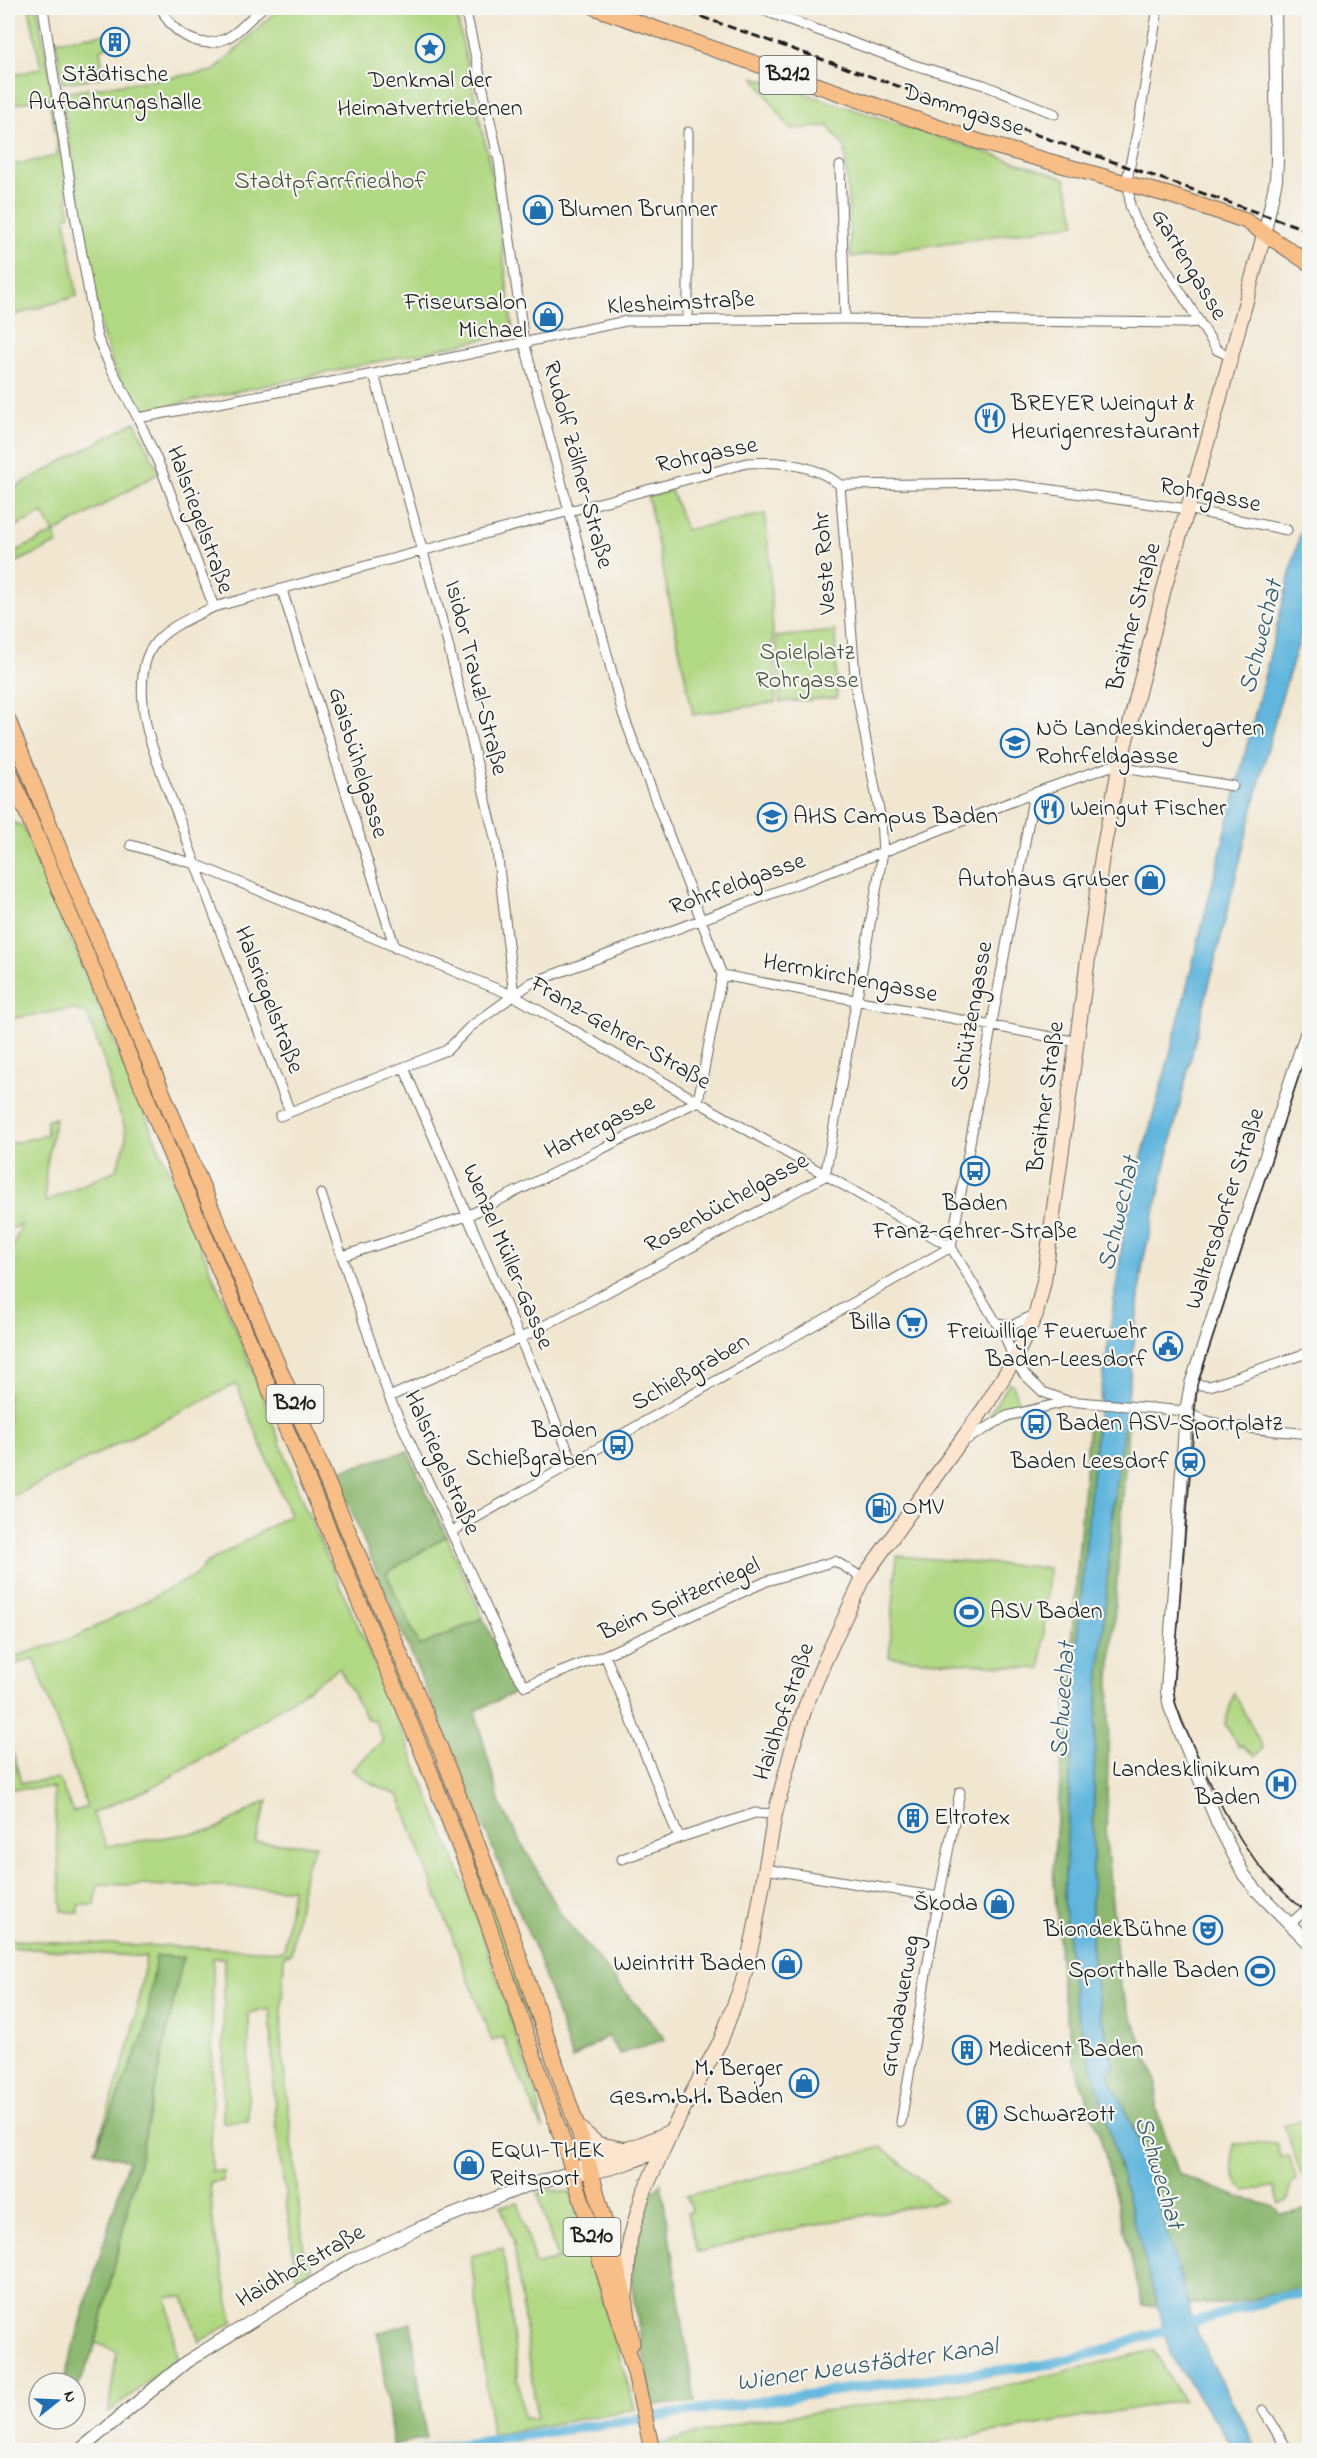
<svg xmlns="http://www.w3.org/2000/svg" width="1317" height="2458" viewBox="0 0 1317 2458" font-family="'Indie Flower',sans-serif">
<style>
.green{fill:#b1d883;stroke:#667a50;stroke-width:1.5}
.forest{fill:#8cb871;stroke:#546a46;stroke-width:1.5}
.water{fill:#60b6dd;stroke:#3e697c;stroke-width:1.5}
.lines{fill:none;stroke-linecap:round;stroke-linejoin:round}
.canal{stroke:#60b6dd;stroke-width:10}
.minor-casing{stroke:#67635b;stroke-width:11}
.tertiary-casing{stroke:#67635b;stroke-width:14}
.secondary-casing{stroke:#67635b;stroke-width:16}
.primary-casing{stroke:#67635b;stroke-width:17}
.minor{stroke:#fff;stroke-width:9}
.tertiary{stroke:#fff;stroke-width:12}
.secondary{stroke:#fce5cf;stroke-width:14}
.primary{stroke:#f7be88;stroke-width:15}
.tram{stroke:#1c1c1c;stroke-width:1.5}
.rail{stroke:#1c1c1c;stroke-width:3;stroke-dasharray:9 4.5;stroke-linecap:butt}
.labels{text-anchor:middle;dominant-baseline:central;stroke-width:4.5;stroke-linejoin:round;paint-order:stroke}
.shield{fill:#f6f6f2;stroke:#5d5d5c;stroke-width:1.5}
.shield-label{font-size:22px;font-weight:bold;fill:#1c1c1c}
.poi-label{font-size:24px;fill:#1c1c1c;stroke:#f6f6f2;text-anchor:start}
.street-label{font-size:24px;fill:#1c1c1c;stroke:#f6f6f2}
.park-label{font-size:24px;fill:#49543b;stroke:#f6f6f2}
.water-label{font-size:26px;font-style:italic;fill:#375a69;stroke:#f6f6f2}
</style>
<rect width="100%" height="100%" fill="#f6f6f2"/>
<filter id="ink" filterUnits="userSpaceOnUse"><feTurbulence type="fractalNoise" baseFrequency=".0167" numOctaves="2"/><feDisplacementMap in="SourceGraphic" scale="12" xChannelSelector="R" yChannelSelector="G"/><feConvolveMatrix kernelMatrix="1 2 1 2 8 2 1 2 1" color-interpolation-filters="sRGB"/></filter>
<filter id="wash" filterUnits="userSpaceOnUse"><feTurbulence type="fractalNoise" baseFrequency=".008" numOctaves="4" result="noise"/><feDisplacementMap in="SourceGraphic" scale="24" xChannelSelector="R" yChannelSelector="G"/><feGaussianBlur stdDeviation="1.35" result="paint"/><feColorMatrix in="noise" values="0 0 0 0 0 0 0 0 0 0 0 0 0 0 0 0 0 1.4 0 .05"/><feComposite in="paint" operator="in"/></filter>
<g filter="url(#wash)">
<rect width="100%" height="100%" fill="#f1e6d0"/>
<path class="green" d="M29 8H37L53 94 70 215 65 217 77 296 8 317V166L57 156V139L48 96 8 106V77L41 68Z
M279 8H455L495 188 513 333 140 412 114 368 101 330 61 93 214 71Z
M110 33 111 45 100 50 104 77 63 83 56 41Z
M754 77 1065 178 1076 224 851 257 845 147 828 126 790 129Z
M135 422 159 473 54 533 58 543 8 566V555L54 533 43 513 8 530V491Z
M671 490 686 530 765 514 769 555 776 702 693 715 648 497Z
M835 631 837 698 780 702 776 637Z
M8 737 125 1022 126 1030 55 871 8 755Z
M8 821 23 826 251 1366 303 1503 366 1644 473 1905 539 2105 543 2129 503 2037 492 2041 399 1796 366 1780 352 1770 383 1740 375 1721 366 1718 339 1668 220 1748 151 1788 92 1813 107 1846 214 1830 268 1800 255 1842 316 1845 305 1868 291 1954 284 1955 281 2040 304 2252 313 2267 297 2280 276 2129 270 2009 249 2013 248 2121 223 2122 224 1958H213L211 2171H223V2181L210 2183 213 2226 233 2322 199 2342 184 2297H167L177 2359 108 2413 117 2351 96 2343 143 2145 183 1957 156 1956 145 2032 95 2151 132 2036 146 1957 8 1947V1940L284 1951 292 1889 98 1884 95 1905H79V1913L62 1911 53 1788 8 1789V1735L21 1783 59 1779 73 1812 87 1807 34 1658 8 1666V1659L78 1636 196 1575 205 1564 290 1515 236 1384 8 1499V1260L21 1225 8 1230V1144L47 1135V1121L55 1118 46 1170 45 1202 116 1170C119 1160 126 1147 126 1137 127 1119 106 1092 110 1077L87 1014 73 1009 8 1019Z
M237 1292 245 1301 467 1830 549 2062H546L528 2019 239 1303Z
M1009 1383 1013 1385 1020 1408 991 1418 990 1413Z
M446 1536 483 1618 420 1647 386 1573Z
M897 1556 1049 1568 1041 1669 889 1657Z
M1234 1693 1263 1748 1255 1756 1241 1745 1239 1747 1225 1724Z
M1309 2117V2174L1302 2176 1284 2126Z
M1277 2143 1280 2157 1289 2156 1296 2178 1291 2185 1288 2201 1279 2204 1274 2187 1245 2191C1230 2180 1232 2162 1233 2144Z
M882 2147 945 2201 806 2226 698 2252 687 2213 692 2211 686 2196Z
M551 2190 571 2193 635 2409 492 2435 471 2256 503 2248 523 2418H537L514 2244 501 2206 518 2202 535 2265 557 2259 538 2193Z
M1153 2350 1183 2400 894 2450H660L658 2444 744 2422 1000 2387Z"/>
<path class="forest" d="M1089 1423H1097L1078 1632 1064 1897 1074 2001 1158 2305 1143 2306 1103 2147 1074 2062 1062 1987 1053 1869Z
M1122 1426H1128L1110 1676 1106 1839 1120 1986 1157 2083 1156 2109 1179 2174 1238 2197 1275 2207 1281 2215 1309 2209V2285L1231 2304H1188L1135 2133 1109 2075 1114 2065 1098 1999 1091 1944 1095 1739 1104 1597Z
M408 1451 446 1536 386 1573 420 1646 483 1618 516 1692 475 1711 500 1804 562 1916 665 2039 620 2054 607 2036 572 2059 537 1954 335 1472Z
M156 1956 183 1957 143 2145 96 2343 75 2395V2383H63L128 2160 95 2151 145 2032Z
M661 2183 695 2402 652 2405 633 2294 632 2263 645 2199Z
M411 2323 426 2438 393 2445 378 2333Z"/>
<path class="water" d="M1309 498V610L1277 712 1191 1057 1143 1261 1128 1396 1113 1502 1095 1739 1091 1944 1098 1999 1114 2066 1109 2076 1135 2133 1158 2203 1197 2334 1257 2450H1235L1171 2356 1074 2001 1064 1897 1078 1632 1097 1423 1126 1215 1170 1054Z"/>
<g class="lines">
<path class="canal" d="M423 2450 875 2385 1044 2365 1103 2351 1135 2339 1287 2295 1310 2293"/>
</g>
</g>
<g filter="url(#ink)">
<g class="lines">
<g class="minor-casing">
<path id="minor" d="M43 8 76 221 97 337 111 368 138 418 162 471 214 607
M162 8C169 30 197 50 222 40 237 35 250 18 262 8
M465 8 499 161 524 342 623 714 722 975 698 1101
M757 8 914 65 984 85 1055 114
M1158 8 1137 133 1128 174 1130 206 1136 221 1217 350 1230 356
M688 132V320
M840 166 845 319
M374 374 445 632 496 842 514 996
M138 418 374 374 626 321 845 319 1187 323 1198 322
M282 590 395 948
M131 845 195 864 514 996 951 1247 1006 1339 1014 1360 1024 1374 1043 1392 1067 1401 1186 1411C1208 1429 1279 1430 1310 1434
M722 975 1078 1042
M404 1068 573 1462
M290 1112C254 1018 217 926 184 832 172 798 156 764 147 729 142 706 138 670 151 649 163 628 193 617 214 607L747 463C778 461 815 464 840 485L1004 483 1187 509 1287 530
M280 1116 447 1050 470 1027 531 983 883 852 1034 793 1111 766 1233 786
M321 1194 389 1397 517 1674 525 1686 605 1655 767 1581 835 1561 863 1578
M951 1247 1034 793
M343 1256 467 1216 698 1101
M996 1323 1013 1325 1036 1314
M1191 1384 1210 1386 1310 1352
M389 1397 521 1338 825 1176 883 852 881 820 856 688 840 485
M964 1441 1007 1416 1065 1402
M451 1532 951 1247
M605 1655 679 1838 755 1813 775 1814
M622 1859 679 1838
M765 1869 939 1897
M1290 1924 1310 1906
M901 2122 939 1897 960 1792
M1263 2410 1288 2450"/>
</g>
<g class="tertiary-casing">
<path id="tertiary" d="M1265 231 1276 180 1277 160 1275 8
M1310 1022 1191 1384 1186 1411 1167 1691 1170 1707 1218 1824 1244 1875 1257 1891 1310 1944
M80 2450 186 2362 351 2260 422 2227 526 2186 573 2172"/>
</g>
<g class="secondary-casing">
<path id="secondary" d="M577 2126 598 2144 624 2149
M573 2172C603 2152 641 2149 672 2130
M581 2172C605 2172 644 2158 665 2146
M626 2293 630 2239 643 2194 672 2130 721 2040 742 1984 754 1934 775 1814 792 1749 806 1705 825 1660 863 1578 985 1407 1014 1360 1036 1314 1044 1281 1102 856 1119 768 1164 589 1214 419 1265 231"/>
</g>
<g class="primary-casing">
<path id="primary" d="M596 8 980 142 1172 196 1246 221 1310 264
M8 720 58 846 440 1748 507 1921 585 2150 625 2298 632 2343
M8 768 424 1756 475 1886 568 2156 635 2373 652 2450"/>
</g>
<use href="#minor" class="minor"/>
<use href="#tertiary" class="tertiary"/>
<use href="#secondary" class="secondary"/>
<use href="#primary" class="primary"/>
<path class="tram" d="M1310 1042 1197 1385 1173 1686 1175 1702 1182 1722C1217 1796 1241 1864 1310 1914"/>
<path class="rail" d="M676 8 1310 231"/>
</g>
</g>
<defs>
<g id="building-ring" transform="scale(1.5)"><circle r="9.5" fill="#f6f6f2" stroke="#1f6fb2" stroke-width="1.5"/><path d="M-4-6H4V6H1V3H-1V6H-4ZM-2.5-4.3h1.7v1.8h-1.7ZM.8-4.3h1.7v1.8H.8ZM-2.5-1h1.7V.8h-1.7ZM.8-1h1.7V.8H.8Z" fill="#1f6fb2"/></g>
<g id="sight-ring" transform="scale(1.5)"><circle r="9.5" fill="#f6f6f2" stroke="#1f6fb2" stroke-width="1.5"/><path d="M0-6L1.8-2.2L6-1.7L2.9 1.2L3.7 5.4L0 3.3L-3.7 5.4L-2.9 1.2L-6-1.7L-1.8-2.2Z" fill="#1f6fb2"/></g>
<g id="shop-ring" transform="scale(1.5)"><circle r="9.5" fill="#f6f6f2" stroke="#1f6fb2" stroke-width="1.5"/><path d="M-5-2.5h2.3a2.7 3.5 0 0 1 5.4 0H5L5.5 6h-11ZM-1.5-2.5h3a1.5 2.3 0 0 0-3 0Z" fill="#1f6fb2"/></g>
<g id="restaurant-ring" transform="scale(1.5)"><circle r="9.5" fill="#f6f6f2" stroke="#1f6fb2" stroke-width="1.5"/><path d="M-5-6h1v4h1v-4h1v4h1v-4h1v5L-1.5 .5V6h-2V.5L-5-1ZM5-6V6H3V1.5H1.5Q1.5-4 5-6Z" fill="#1f6fb2"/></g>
<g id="school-ring" transform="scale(1.5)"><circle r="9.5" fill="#f6f6f2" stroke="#1f6fb2" stroke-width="1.5"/><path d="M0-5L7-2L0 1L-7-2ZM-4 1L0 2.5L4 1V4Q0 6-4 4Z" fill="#1f6fb2"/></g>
<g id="bus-ring" transform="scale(1.5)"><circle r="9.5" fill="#f6f6f2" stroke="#1f6fb2" stroke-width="1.5"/><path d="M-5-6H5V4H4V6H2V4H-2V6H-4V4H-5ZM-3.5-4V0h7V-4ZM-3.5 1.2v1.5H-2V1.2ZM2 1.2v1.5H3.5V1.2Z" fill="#1f6fb2"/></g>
<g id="supermarket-ring" transform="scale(1.5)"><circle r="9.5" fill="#f6f6f2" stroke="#1f6fb2" stroke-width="1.5"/><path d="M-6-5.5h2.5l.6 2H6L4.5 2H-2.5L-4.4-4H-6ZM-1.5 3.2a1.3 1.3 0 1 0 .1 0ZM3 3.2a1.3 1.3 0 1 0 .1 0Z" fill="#1f6fb2"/></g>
<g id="civic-ring" transform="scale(1.5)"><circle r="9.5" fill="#f6f6f2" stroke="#1f6fb2" stroke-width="1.5"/><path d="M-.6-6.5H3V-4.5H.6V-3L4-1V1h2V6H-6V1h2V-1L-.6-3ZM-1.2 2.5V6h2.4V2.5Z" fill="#1f6fb2"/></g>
<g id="station-ring" transform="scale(1.5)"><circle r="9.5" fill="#f6f6f2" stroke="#1f6fb2" stroke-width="1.5"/><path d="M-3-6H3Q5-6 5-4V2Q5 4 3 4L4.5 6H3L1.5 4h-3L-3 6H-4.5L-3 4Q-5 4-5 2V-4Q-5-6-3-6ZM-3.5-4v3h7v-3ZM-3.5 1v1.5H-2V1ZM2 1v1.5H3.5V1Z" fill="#1f6fb2"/></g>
<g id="fuel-ring" transform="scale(1.5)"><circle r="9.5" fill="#f6f6f2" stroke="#1f6fb2" stroke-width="1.5"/><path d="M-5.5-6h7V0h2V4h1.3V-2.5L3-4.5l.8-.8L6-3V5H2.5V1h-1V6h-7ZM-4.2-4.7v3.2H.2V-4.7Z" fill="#1f6fb2"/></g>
<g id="stadium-ring" transform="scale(1.5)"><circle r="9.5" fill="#f6f6f2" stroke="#1f6fb2" stroke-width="1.5"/><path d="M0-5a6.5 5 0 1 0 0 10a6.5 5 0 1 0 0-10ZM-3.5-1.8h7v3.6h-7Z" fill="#1f6fb2"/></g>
<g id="hospital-ring" transform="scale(1.5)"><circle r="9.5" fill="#f6f6f2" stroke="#1f6fb2" stroke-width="1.5"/><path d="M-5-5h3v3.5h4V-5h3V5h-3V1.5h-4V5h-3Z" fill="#1f6fb2"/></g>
<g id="theatre-ring" transform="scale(1.5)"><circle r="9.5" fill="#f6f6f2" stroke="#1f6fb2" stroke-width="1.5"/><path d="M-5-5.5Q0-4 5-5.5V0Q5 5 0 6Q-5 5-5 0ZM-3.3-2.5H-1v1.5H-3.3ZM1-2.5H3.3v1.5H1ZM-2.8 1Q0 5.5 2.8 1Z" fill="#1f6fb2"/></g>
</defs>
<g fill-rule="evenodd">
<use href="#building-ring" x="115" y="42"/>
<use href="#sight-ring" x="430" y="48"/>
<use href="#shop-ring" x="538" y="210"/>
<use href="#shop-ring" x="548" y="317"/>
<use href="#restaurant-ring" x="990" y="418"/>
<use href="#school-ring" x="1015" y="743"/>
<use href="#restaurant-ring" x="1049" y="809"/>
<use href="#school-ring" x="772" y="817"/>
<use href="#shop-ring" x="1150" y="880"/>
<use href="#bus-ring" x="975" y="1171"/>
<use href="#supermarket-ring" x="912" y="1323"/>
<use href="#civic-ring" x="1168" y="1346"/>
<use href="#bus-ring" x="1036" y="1424"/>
<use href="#bus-ring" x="618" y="1445"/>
<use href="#station-ring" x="1190" y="1462"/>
<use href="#fuel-ring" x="881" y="1508"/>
<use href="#stadium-ring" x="969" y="1612"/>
<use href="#hospital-ring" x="1281" y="1784"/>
<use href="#building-ring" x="913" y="1818"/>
<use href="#shop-ring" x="999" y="1904"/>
<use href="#theatre-ring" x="1208" y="1930"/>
<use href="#shop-ring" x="787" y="1964"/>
<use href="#stadium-ring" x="1260" y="1971"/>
<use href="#building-ring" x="967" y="2050"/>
<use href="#shop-ring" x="804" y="2083"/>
<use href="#building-ring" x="982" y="2115"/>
<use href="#shop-ring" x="469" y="2165"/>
</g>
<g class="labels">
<g class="shield">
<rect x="759.5" y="56" width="57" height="38" rx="4.5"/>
<rect x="266.5" y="1385" width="57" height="38" rx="4.5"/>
<rect x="563.5" y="2218" width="57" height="38" rx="4.5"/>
</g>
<g class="shield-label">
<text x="788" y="75">B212</text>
<text x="295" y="1404">B210</text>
<text x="592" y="2237">B210</text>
</g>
<g class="poi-label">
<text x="115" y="75" text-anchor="middle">Städtische<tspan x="115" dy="28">Aufbahrungshalle</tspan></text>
<text x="430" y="81" text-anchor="middle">Denkmal der<tspan x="430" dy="28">Heimatvertriebenen</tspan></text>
<text x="559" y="210">Blumen Brunner</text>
<text x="527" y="303" text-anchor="end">Friseursalon<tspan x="527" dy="28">Michael</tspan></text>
<text x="1011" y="404">BREYER Weingut &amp;<tspan x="1011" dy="28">Heurigenrestaurant</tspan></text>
<text x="1036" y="729">NÖ Landeskindergarten<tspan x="1036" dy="28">Rohrfeldgasse</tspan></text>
<text x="1070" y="809">Weingut Fischer</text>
<text x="793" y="817">AHS Campus Baden</text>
<text x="1129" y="880" text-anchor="end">Autohaus Gruber</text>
<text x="975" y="1204" text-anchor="middle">Baden<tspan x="975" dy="28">Franz-Gehrer-Straße</tspan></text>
<text x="891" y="1323" text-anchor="end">Billa</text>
<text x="1147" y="1332" text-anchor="end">Freiwillige Feuerwehr<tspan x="1147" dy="28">Baden-Leesdorf</tspan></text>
<text x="1057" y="1424">Baden ASV-Sportplatz</text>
<text x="597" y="1431" text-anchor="end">Baden<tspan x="597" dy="28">Schießgraben</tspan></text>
<text x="1169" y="1462" text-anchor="end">Baden Leesdorf</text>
<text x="902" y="1508">OMV</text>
<text x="990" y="1612">ASV Baden</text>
<text x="1260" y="1770" text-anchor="end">Landesklinikum<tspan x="1260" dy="28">Baden</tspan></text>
<text x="934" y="1818">Eltrotex</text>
<text x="978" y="1904" text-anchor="end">Škoda</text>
<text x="1187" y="1930" text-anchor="end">BiondekBühne</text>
<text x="766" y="1964" text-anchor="end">Weintritt Baden</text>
<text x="1239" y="1971" text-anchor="end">Sporthalle Baden</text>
<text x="988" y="2050">Medicent Baden</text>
<text x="783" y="2069" text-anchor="end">M. Berger<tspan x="783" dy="28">Ges.m.b.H. Baden</tspan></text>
<text x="1003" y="2115">Schwarzott</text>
<text x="490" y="2151">EQUI-THEK<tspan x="490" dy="28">Reitsport</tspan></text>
</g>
<g class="street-label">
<text transform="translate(963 111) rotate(18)">Dammgasse</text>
<text transform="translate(1188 265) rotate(59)">Gartengasse</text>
<text transform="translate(681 304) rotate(-3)">Klesheimstraße</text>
<text transform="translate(707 456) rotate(-12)">Rohrgasse</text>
<text transform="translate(577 465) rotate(75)">Rudolf Zöllner-Straße</text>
<text transform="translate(1210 496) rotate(11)">Rohrgasse</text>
<text transform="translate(199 520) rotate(70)">Halsriegelstraße</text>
<text transform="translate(826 563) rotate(-94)">Veste Rohr</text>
<text transform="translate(1135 617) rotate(-75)">Braitner Straße</text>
<text transform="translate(475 678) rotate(76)">Isidor Trauzl-Straße</text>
<text transform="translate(357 763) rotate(73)">Gaisbühelgasse</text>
<text transform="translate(738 885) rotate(-20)">Rohrfeldgasse</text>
<text transform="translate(850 979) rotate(11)">Herrnkirchengasse</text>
<text transform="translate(268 1000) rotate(69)">Halsriegelstraße</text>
<text transform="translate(973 1016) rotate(-80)">Schützengasse</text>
<text transform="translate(620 1034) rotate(30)">Franz-Gehrer-Straße</text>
<text transform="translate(1047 1097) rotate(-82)">Braitner Straße</text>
<text transform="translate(600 1128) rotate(-26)">Hartergasse</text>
<text transform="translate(727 1204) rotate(-29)">Rosenbüchelgasse</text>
<text transform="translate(1226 1209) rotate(-72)">Waltersdorfer Straße</text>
<text transform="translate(507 1257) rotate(67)">Wenzel Müller-Gasse</text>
<text transform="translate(691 1373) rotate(-30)">Schießgraben</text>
<text transform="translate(441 1463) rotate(66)">Halsriegelstraße</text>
<text transform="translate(680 1600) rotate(-24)">Beim Spitzerriegel</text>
<text transform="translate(785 1712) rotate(-71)">Haidhofstraße</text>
<text transform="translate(901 2006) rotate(-80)">Grundauerweg</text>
<text transform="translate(301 2267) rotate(-30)">Haidhofstraße</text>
</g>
<g class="park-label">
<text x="330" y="182">Stadtpfarrfriedhof</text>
<text x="807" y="653">Spielplatz<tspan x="807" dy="28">Rohrgasse</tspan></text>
</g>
<g class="water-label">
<text transform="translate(1262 637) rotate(-76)">Schwechat</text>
<text transform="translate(1120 1214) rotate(-77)">Schwechat</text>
<text transform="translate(1064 1700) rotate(-86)">Schwechat</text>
<text transform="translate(1158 2173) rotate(73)">Schwechat</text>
<text transform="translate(867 2366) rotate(-8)">Wiener Neustädter Kanal</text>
</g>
</g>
<rect width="1317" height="2458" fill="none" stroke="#f6f6f2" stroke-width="30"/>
<g transform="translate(57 2401) rotate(72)"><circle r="28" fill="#f6f6f2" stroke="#9f9f9c" stroke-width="1.5"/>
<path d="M0-4.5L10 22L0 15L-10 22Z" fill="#1f6fb2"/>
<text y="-9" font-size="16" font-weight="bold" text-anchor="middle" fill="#1c1c1c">N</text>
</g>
</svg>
